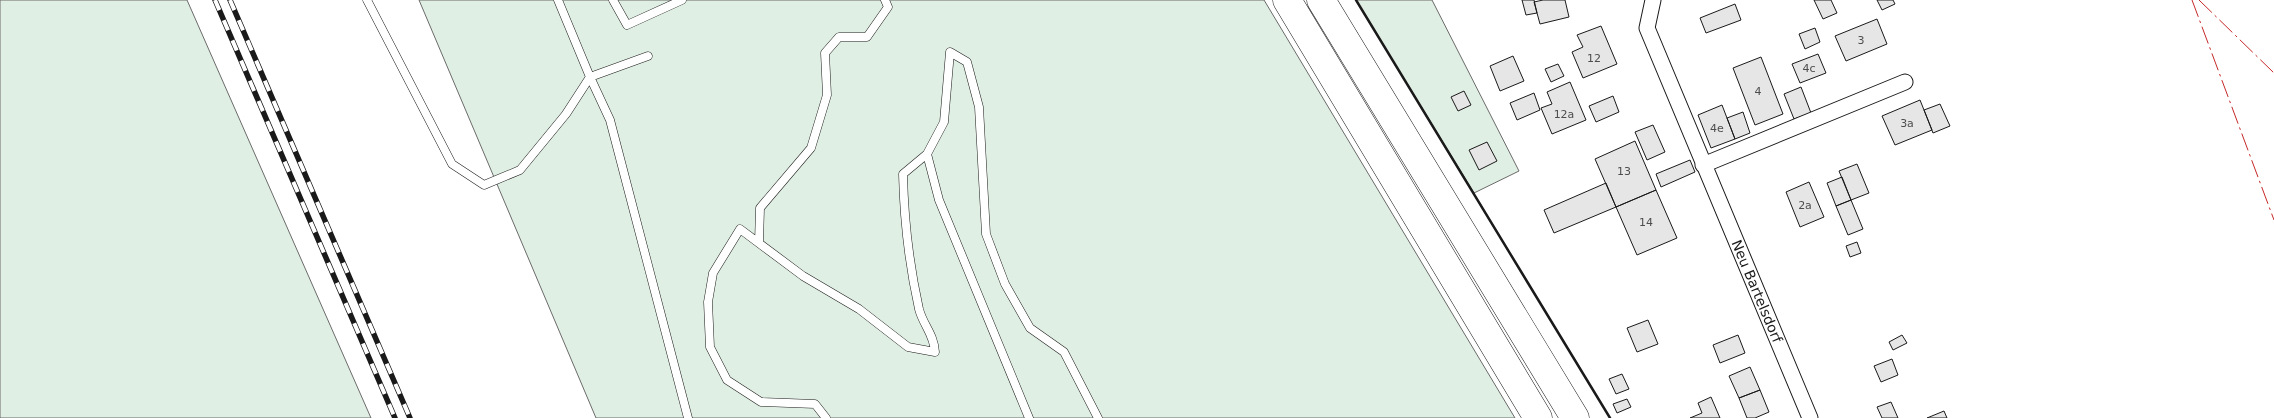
<svg xmlns="http://www.w3.org/2000/svg" width="2274" height="418" viewBox="0 0 2274 418" font-family="'DejaVu Sans',sans-serif">
<style>
.green{fill:#e0efe3;stroke:#6a6a6a}
.building{fill:#e6e6e6;stroke:#1a1a1a}
.lines{fill:none;stroke-linecap:round;stroke-linejoin:round}
.service-casing{stroke:#1a1a1a;stroke-width:9}
.minor-casing{stroke:#1a1a1a;stroke-width:17}
.motorway-casing{stroke:#1a1a1a;stroke-width:29}
.service{stroke:#fff;stroke-width:8}
.minor{stroke:#fff;stroke-width:15}
.motorway{stroke:#fff;stroke-width:28}
.rail-casing{stroke:#1a1a1a;stroke-width:5.5}
.rail{stroke:#fff;stroke-width:4;stroke-dasharray:11;stroke-linecap:butt}
.wall{stroke:#1a1a1a;stroke-width:2.5}
.power{stroke:#c62828;stroke-width:1;stroke-dasharray:18 4 2.5 4;stroke-linecap:butt}
.labels{text-anchor:middle;dominant-baseline:central;stroke-width:4;stroke-linejoin:round;paint-order:stroke}
.number-label{font-size:11px;fill:#4d4d4d}
.street-label{font-size:14px;fill:#1a1a1a;stroke:#fff}
</style>
<rect width="100%" height="100%" fill="#fff"/>
<path class="green" d="M0 0H187L371 418H0Z
M419 0H1264L1515 418H596Z
M1356 0H1432L1519 171 1474 193Z"/>
<path class="building" d="M1522 0H1534L1537 13 1526 15Z
M1543 0H1565L1569 17 1540 24 1534 2Z
M1814 0H1831L1837 13 1823 19Z
M1877 0H1893L1895 4 1882 10Z
M1735 4 1741 20 1706 33 1700 18Z
M1877 19 1887 44 1846 61 1835 36Z
M1601 26 1617 64 1583 78 1572 52 1583 47 1577 35Z
M1815 28 1820 42 1805 49 1799 34Z
M1818 54 1826 73 1800 83 1792 64Z
M1513 56 1524 81 1500 91 1490 66Z
M1761 57 1783 114 1755 125 1733 68Z
M1558 64 1564 76 1551 82 1545 69Z
M1570 82 1586 120 1552 134 1541 108 1552 104 1547 92Z
M1801 87 1811 113 1794 119 1784 94Z
M1464 91 1471 105 1458 111 1451 97Z
M1534 93 1540 110 1517 120 1510 103Z
M1613 96 1619 112 1596 122 1589 106Z
M1920 100 1932 130 1895 145 1882 116Z
M1940 104 1950 126 1933 133 1924 110Z
M1722 105 1735 139 1711 148 1698 115Z
M1743 112 1750 133 1735 139 1727 118Z
M1653 125 1665 152 1647 160 1635 132Z
M1635 141 1656 190 1616 207 1595 159Z
M1487 142 1497 161 1479 170 1469 150Z
M1690 160 1695 172 1661 187 1656 174Z
M1857 164 1869 193 1851 200 1839 171Z
M1842 177 1851 200 1836 206 1827 183Z
M1809 182 1824 217 1800 227 1786 192Z
M1606 183 1616 207 1554 233 1544 210Z
M1656 190 1677 238 1637 255 1616 207Z
M1851 200 1863 229 1848 235 1836 206Z
M1857 242 1861 253 1850 257 1846 246Z
M1648 320 1658 344 1637 352 1627 328Z
M1738 335 1745 353 1720 363 1713 345Z
M1902 335 1907 343 1893 350 1889 342Z
M1892 359 1898 375 1881 382 1874 366Z
M1750 367 1760 390 1739 398 1729 376Z
M1622 374 1629 389 1616 394 1609 379Z
M1760 390 1769 412 1755 418H1747L1739 398Z
M1711 397 1720 418H1690L1702 413 1698 403Z
M1627 399 1631 407 1617 413 1613 404Z
M1891 402 1898 418H1882L1877 407Z
M1944 411 1947 418H1927Z"/>
<g class="lines">
<g class="service-casing">
<path id="service" d="M367 0 452 164 484 185 520 170 566 114 590 77 558 0
M613 0 627 25 682 0
M648 56 590 77 610 120 688 418
M759 242 760 208 811 148 827 95 825 53 839 37H867L888 7 885 0
M826 418 815 404 761 402 727 380 710 347 708 302 713 273 740 229 803 276 859 309 908 347 935 352C934 334 923 325 919 309 909 264 904 219 903 174L927 154
M1029 418 939 200 927 154 944 122 950 52 967 62 979 107 986 234 1005 284 1030 328 1064 352 1098 418"/>
</g>
<g class="minor-casing">
<g id="minor">
<path id="s1" d="M1653 0 1647 28 1810 418"/>
<path d="M1703 165 1905 82"/>
</g>
</g>
<g class="motorway-casing">
<path id="motorway" d="M1287 0 1538 418
M1321 0 1575 418"/>
</g>
<use href="#service" class="service"/>
<use href="#minor" class="minor"/>
<use href="#motorway" class="motorway"/>
<g class="rail-casing">
<path id="rail" d="M215 0 395 418
M230 0 410 418"/>
</g>
<use href="#rail" class="rail"/>
<path class="wall" d="M1356 0 1610 418"/>
<path class="power" d="M2192 0 2274 220
M2199 0 2274 73"/>
</g>
<g class="labels">
<g class="number-label">
<text x="1861" y="40">3</text>
<text x="1594" y="58">12</text>
<text x="1809" y="68">4c</text>
<text x="1758" y="91">4</text>
<text x="1564" y="114">12a</text>
<text x="1907" y="123">3a</text>
<text x="1717" y="128">4e</text>
<text x="1624" y="171">13</text>
<text x="1805" y="205">2a</text>
<text x="1646" y="222">14</text>
</g>
<g class="street-label">
<text stroke="none"><textPath href="#s1" startOffset="314">Neu Bartelsdorf</textPath></text>
</g>
</g>
</svg>
